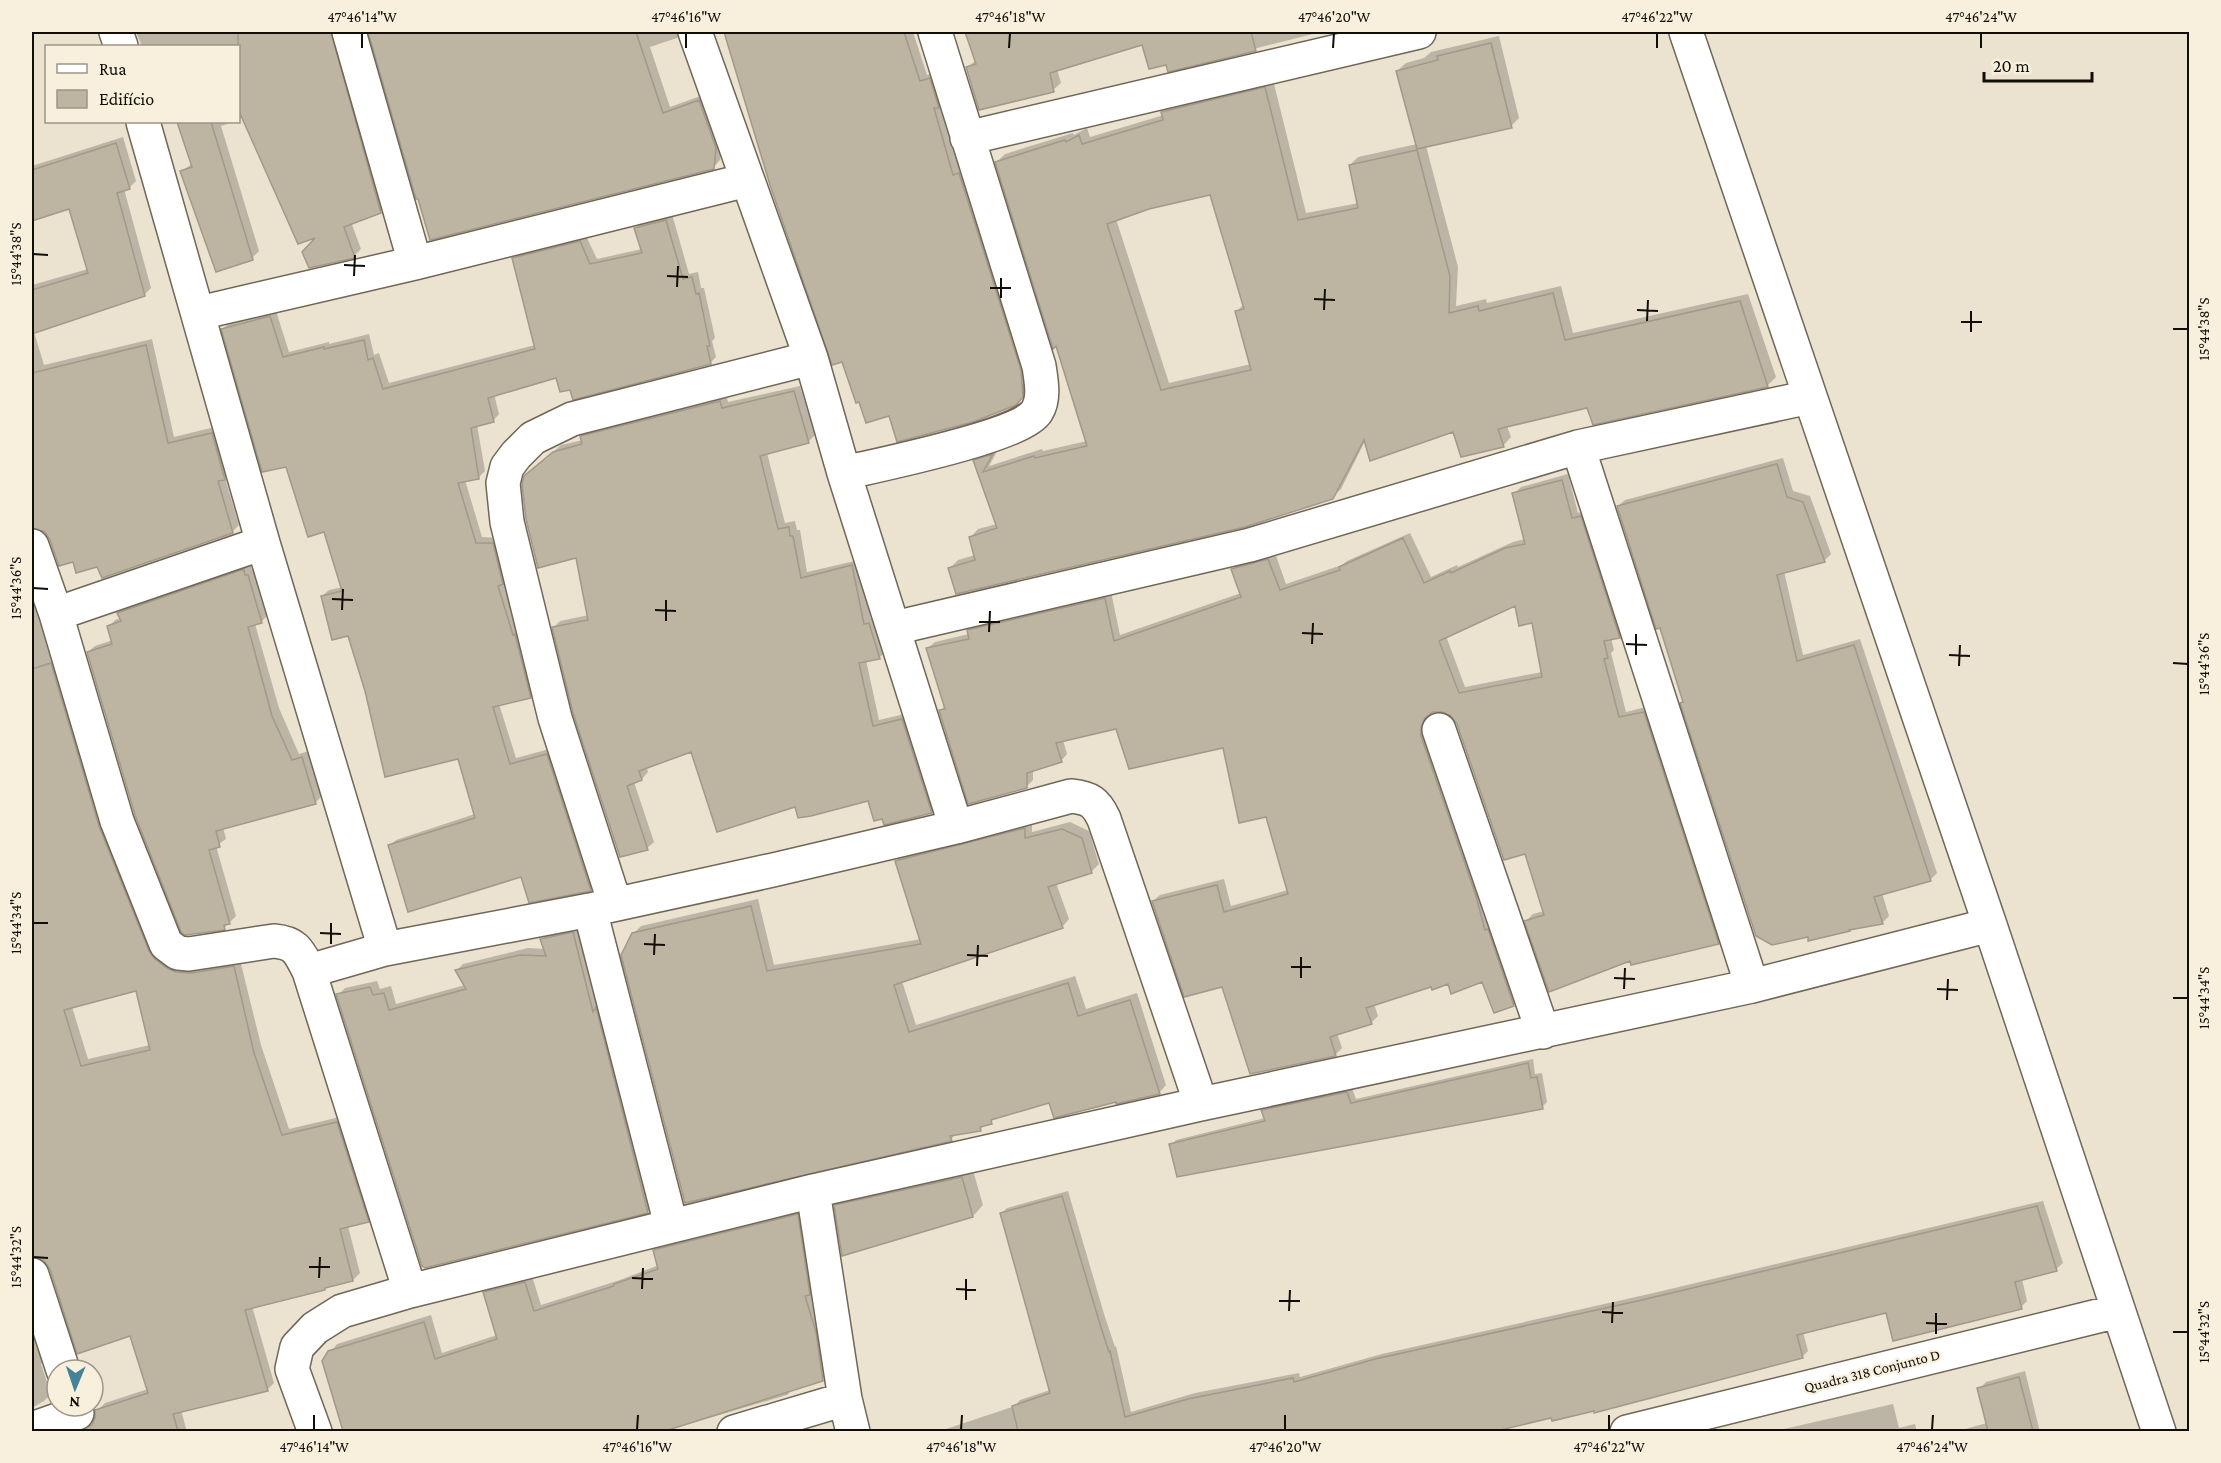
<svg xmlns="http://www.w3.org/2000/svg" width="2221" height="1463" viewBox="0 0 2221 1463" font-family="'Crimson Pro',serif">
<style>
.shadow{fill:#0003;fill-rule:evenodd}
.building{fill:#bdb4a2;stroke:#a29988;stroke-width:1.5;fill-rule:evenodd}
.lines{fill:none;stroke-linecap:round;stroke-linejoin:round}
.street-casing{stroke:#6f6757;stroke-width:36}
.street{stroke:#fff;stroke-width:33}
.ticks{fill:none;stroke:#110e08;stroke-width:2}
.labels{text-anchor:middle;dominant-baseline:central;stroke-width:4.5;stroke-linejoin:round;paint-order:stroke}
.street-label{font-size:15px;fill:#110e08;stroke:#f8efdd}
.neatline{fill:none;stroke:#110e08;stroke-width:2}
.ticks-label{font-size:15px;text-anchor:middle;fill:#110e08}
</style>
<rect width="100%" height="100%" fill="#ebe2cf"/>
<path class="shadow" d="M136 32H338L387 204 380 211 351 222 361 249 354 256 321 235 244 117 238 119V46H142Z
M370 32H465L471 54 545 32H684L677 38 650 47 670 107 706 94 723 140 720 160 713 168 417 197Z
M725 32H913L927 75 937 72 1029 388 1015 403 890 414 843 360 771 185Z
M967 32H1321L1169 70 1167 63 1143 43 1057 69 1061 83 1053 90 967 68 976 60Z
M1499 36 1519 118 1511 126 1426 146 1458 267 1456 306 1486 299 1487 303 1561 286 1573 333 1748 294 1776 377 1768 385 1594 423 1588 407 1507 426 1511 437 1503 446 1454 430 1365 441 1341 489 1332 497 950 568 958 560 975 555 970 538 978 529 997 524 975 461 983 453 999 448 989 466 1042 449 1043 451 1087 441 997 162 1005 154 1073 133 1074 135 1087 128 1090 137 1164 115 1163 112 1171 104 1273 80 1306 213 1359 203 1350 165 1358 157 1417 144 1397 71 1406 63 1424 58 1431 52ZM1211 194 1244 304 1237 311 1251 364 1169 383 1116 219 1148 207Z
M179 122H233L221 126 259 251 252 258 182 171 193 163Z
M123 137 136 181 129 188 124 189 151 288 144 295 34 332 44 365 152 339 174 437 219 426 232 471 225 478 239 525 232 532 98 566 74 560 45 530 35 526 32 515V285L88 269 70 207 32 220V166Z
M672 214 689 274 698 272 701 288H704L715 338 712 341 716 357 710 363 572 388 557 376 494 394 499 414 493 421 477 425 485 471 479 477 465 480 482 537 499 538 508 576 504 580 536 690 530 697 499 704 516 758 553 748 596 883 590 889 390 846 396 840 475 814 459 757 367 690 349 634 322 596 329 590 343 587 325 530 287 465 223 329 229 323 276 311 289 352 329 342V344L369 334 374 355 379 353 389 383 535 345 513 259 519 252 586 236 597 259 642 249 636 228 642 222Z
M800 386 815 435 808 442 767 453 785 523 795 521 797 530H800L807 572 859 560 871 619 875 617 886 651 880 657 866 660 879 720 909 713 938 805 931 812 883 818 869 799 796 805 692 750 646 766 648 772 642 779 634 782 654 842 647 848 554 627 560 621 589 615 577 556 533 470 561 445 583 440 582 437 589 430 726 395 728 402Z
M1783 458 1793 491 1810 496 1831 554 1824 561 1784 571 1803 655 1860 639 1937 873 1930 880 1882 893 1889 916 1882 923 1851 928 1810 939 1684 701 1661 626 1618 506 1625 500Z
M1568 474 1578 513 1587 510 1626 629 1619 636 1611 638 1614 650 1611 653 1626 712 1650 706 1724 936 1718 942 1630 959 1526 921 1533 914 1544 911 1526 852 1458 723 1452 714 1442 710 1433 711 1429 713 1427 719 1520 998 1513 1004 1483 980 1432 985 1374 1004 1378 1016 1371 1023 1337 1033 1342 1048 1335 1055 1223 985 1153 901 1160 895 1224 879 1231 906 1288 890 1267 815 1225 746 1117 727 1063 740 1067 754 1061 761 1033 770V780L1026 787 940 711 945 706 928 648 935 642 969 634 968 631 975 624 1111 592 1120 635 1241 593 1233 569 1239 562 1275 553 1286 584 1342 565 1347 561 1410 533 1431 577 1457 565 1458 567 1513 542 1525 539 1514 494 1521 487ZM1516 604 1533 621 1542 672 1465 687 1446 636Z
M250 564 252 570 254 569 268 615 261 622 255 624 279 708 299 754 309 751 322 796 316 802 223 827 226 839 216 846 236 916 224 928 88 652 95 646 113 640 109 627 115 620 121 618 119 613 125 607Z
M32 592 51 659 58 657 156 944 240 960 261 1045 289 1129 344 1116 375 1214 368 1221 348 1226 360 1273 353 1280 328 1286 324 1289 252 1306 274 1383 267 1390 181 1410 187 1432H104L98 1410 105 1403 148 1389 131 1334 78 1352 32 1197ZM137 989 150 1045 88 1059 72 1007Z
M1032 821V832L1070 822 1089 831 1099 864 1092 871 1056 883 1069 919 1062 927 902 981 916 1025 1075 976 1086 1009 1137 993 1166 1085 1159 1093 1117 1100 1050 1101 997 1117 980 1129 957 1133 951 1139 633 934 641 926 758 899 774 965 921 939 896 861 904 854Z
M580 926 655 1204 648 1211 425 1266 338 995 345 988 377 981 380 989 391 986 396 1004 465 985 456 971 463 964 528 948 545 949 542 939 549 932Z
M1533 1059 1535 1074 1542 1073 1547 1102 1542 1107 1171 1145 1176 1140 1265 1118 1263 1111 1268 1106 1352 1088 1356 1099Z
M972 1167 983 1205 973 1216 836 1206 847 1195Z
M1068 1191 1104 1314 1115 1347 1116 1346 1131 1412 1195 1393 1299 1373 1300 1377 1382 1354 1649 1294 2043 1201 2063 1263 2056 1269 2022 1279 2027 1301 2021 1307 1888 1311 1803 1332 1808 1351 1802 1357 1595 1409 1515 1424 1491 1432H937L1015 1406 1020 1400 1050 1390 1001 1214 1007 1208Z
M804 1208 830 1372 822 1379 793 1389 787 1395 662 1432H345L324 1361 337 1344 431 1315 442 1353 497 1335 485 1293 492 1286 532 1276 541 1305 620 1280 659 1265 655 1250 662 1243Z
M32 1306 48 1356 41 1364 51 1394 44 1401 32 1408Z
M2025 1371 2040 1432H1954L1987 1423 1979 1389 1986 1382Z
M1893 1404 1899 1428 1915 1424 1917 1432H1781L1784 1429Z
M807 1426 809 1432H788Z"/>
<path class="building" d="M238 32H331L381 213 344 227 355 258 309 268 302 252 315 238 298 244 238 109Z
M368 32H636L663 113 699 100 716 148 714 169 430 240 418 199H416Z
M724 32H904L920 81 930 78 939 108H934L953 175 959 173 1021 370 1023 397 1016 405 973 422 897 442 889 416 866 423 859 402 856 403 842 362 832 365 770 185Z
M965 32H1251L1256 51 1168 72 1166 65 1149 69 1142 45 1050 73 1054 92 979 110 966 67 976 64Z
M1491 43 1512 128 1417 149 1396 71 1438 60 1437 56Z
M1265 87 1298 220 1358 208 1349 165 1417 150 1450 276 1449 313 1478 306 1479 311 1553 293 1565 340 1740 301 1768 387 1593 425 1587 408 1498 429 1504 447 1461 457 1453 432 1370 461 1364 440 1333 499 1245 527 956 594 948 568 975 560 969 537 997 528 973 460 993 454 983 472 1034 456 1035 458 1087 446 1056 346 1053 349 995 162 1065 140 1066 142 1079 135 1082 144 1163 120 1161 112ZM1210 195 1244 309 1235 311 1251 370 1161 390 1107 224 1149 209Z
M177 122H211L253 260 216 272 180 171 192 167Z
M116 143 130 189 117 193 145 296 32 334V290L88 273 69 209 32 221V170Z
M666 220 683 279 692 277 696 294 699 293 710 346H707L711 364 573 400 570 390 560 392 556 378 488 398 494 422 471 428 479 479 458 483 476 543H493L503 584 498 586 513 635 515 634 531 698 493 707 510 764 547 754 591 891 529 903 521 877 408 912 388 845 475 818 458 759 385 777 365 691 348 636 332 640 321 596 342 591 324 532 308 537 286 467 262 472 221 329 270 316 283 357 324 347V349L364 340 368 360 373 358 383 389 535 349 512 258 580 241 590 264 642 253 634 228Z
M146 345 168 443 212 433 225 480 218 481 233 533 102 578 97 567 76 573 73 562 59 566 50 540 45 532 32 528V373Z
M794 391 809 443 760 456 778 529 789 527 790 536H793L801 578 852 565 864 624 869 623 880 659 859 663 873 726 902 719 932 813 884 825 882 819 874 821 868 801 811 816 798 818 795 807 717 832 691 752 639 771 642 780 627 786 648 850 620 857 573 713 552 627 588 620 576 558 538 568 526 519 522 484 524 476 553 452 582 444 580 436 720 401 722 408Z
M1777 464 1787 497 1803 502 1825 562 1777 575 1797 661 1854 645 1931 881 1874 897 1883 924 1849 930 1850 931 1808 941V937L1772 945 1756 936 1680 703 1683 702 1660 628 1656 629 1617 506Z
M1562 480 1572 518 1581 516 1620 638 1604 641 1608 658 1604 659 1619 717 1644 712 1719 944 1631 965 1630 961 1549 992 1524 921 1544 915 1525 854 1504 860 1457 724 1451 716 1442 712H1433L1425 718 1421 727V736L1476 896 1485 930 1488 929 1514 1006 1494 1013 1482 982 1451 994 1448 984 1432 990 1431 987 1366 1008 1372 1024 1330 1037 1336 1056 1250 1074 1222 987 1184 997 1152 901 1217 885 1224 912 1288 894 1266 817 1239 823 1223 748 1129 769 1116 729 1056 743 1062 762 1027 773V788L968 804 939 710 945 709 926 648 969 639 967 630 1105 598 1114 641 1241 597 1231 569 1268 559 1280 590 1340 570 1339 567 1403 538 1424 583 1450 571 1451 573 1505 548 1525 544 1512 493ZM1515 606 1519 626 1532 623 1542 677 1459 693 1439 641Z
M244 569 245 575H248L262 623 248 627 272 716 292 760 302 757 316 804 216 831 220 847 209 850 230 924 224 925 225 930 185 935 181 932 135 815 87 652 112 644 107 626 121 621 117 613Z
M51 663 99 826 149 951 155 959 167 968 176 972 192 973 234 966 254 1053 282 1135 337 1122 369 1222 340 1229 353 1281 325 1288V1290L245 1310 268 1391 173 1414 178 1431H81L92 1425 95 1417V1410L148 1393 130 1336 77 1354 50 1269 44 1261 32 1257V669ZM136 991 150 1050 81 1066 64 1010Z
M1025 828V838L1062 829 1082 838 1092 873 1048 887 1063 928 894 985 909 1032 1068 983 1078 1016 1130 1000 1160 1094 1116 1104V1102L1054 1118 1049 1103 991 1120 992 1124 980 1127 981 1131 950 1136 952 1141 685 1203 621 955 632 933 751 906 767 971 921 944 895 861Z
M573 932 593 1012 596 1007 648 1213 425 1268 422 1266 336 994 370 987 373 995 384 993 389 1010 466 989 455 970 520 955 546 956 540 939Z
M1528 1063 1531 1078 1537 1077 1543 1109 1177 1177 1169 1144 1265 1121 1261 1110 1347 1092 1351 1103Z
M962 1177 973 1217 842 1256 834 1205Z
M1062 1196 1099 1321 1109 1352 1110 1351 1125 1417 1188 1399 1293 1378 1294 1382 1375 1359 1642 1300 2037 1206 2057 1271 2015 1282 2022 1309 1893 1341 1886 1313 1797 1335 1803 1358 1594 1413V1411L1552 1421 1551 1418 1496 1431H1018L1012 1406 1050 1393 1000 1213Z
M798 1214 810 1295 805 1296 816 1332 823 1381 665 1431H343L322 1361 328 1351 424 1322 435 1359 497 1339 483 1292 525 1282 534 1311 614 1286V1284L658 1269 653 1250Z
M2019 1377 2033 1431H1988L1977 1388Z"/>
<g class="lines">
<g class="street-casing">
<path id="street" d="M116 32 121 46
M349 32 415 263
M695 32 811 358 844 473 956 827
M1686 32 1990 925 2159 1432
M143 122 263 543 385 949
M967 138 1419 32
M199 313 415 263 747 180
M1578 447 1752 986
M844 473C878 465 1022 436 1037 411 1045 398 1041 380 1039 366L935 32
M263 543 56 614 117 821 166 944 178 953 189 954 274 941C297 943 299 952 309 971L410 1291
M32 546 56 614
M894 628 1250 545 1578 447 1810 397
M1439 730 1543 1032
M615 904 555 718 507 522 503 483 507 467 516 455 533 438 572 419 811 358
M590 910 671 1225
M309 971 385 949 590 910 773 870 956 827 1071 796C1090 798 1096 802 1104 819L1201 1104
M813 1191 845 1399 853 1432
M32 1275 63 1370
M32 1429 77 1413
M315 1432 292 1369 297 1347 315 1328 342 1311 410 1291 813 1191 1201 1104 1752 986 1990 925
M734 1432 845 1399
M1627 1432 2118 1311"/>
</g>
<use href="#street" class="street"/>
</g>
<path class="ticks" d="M362 48V33M686 48V33M1009 48 1010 33M1333 48 1334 33M1657 48V33M1981 48V33M33 254 48 255M344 265 365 266M354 276 355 255M667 276 688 277M677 287 678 266M990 288H1011M1001 298V278M1314 299 1335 300M1324 310 1325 289M1637 310 1658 311M1647 321 1648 300M1961 322H1982M2173 329H2188M1971 332V311M33 588 48 589M332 599 353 600M342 610 343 589M655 610 676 611M666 621V600M979 622H1000M989 632 990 611M1302 633 1323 634M1312 644 1313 623M1626 644 1647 645M1636 655V634M1949 655 1970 656M2173 663 2188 664M1959 666 1960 645M33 923H48M320 933 341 934M331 944V923M644 944 665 945M654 955 655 934M967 955 988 956M977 966 978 945M1291 967H1311M1301 978V957M1614 978 1635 979M1624 989 1625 968M1937 989 1958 990M2173 998H2188M1947 1000 1948 979M33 1257 48 1258M309 1267H330M319 1278 320 1257M632 1278 653 1279M642 1289 643 1268M956 1289 976 1290M966 1300V1279M1279 1301H1300M1289 1311 1290 1290M1602 1312 1623 1313M1612 1323 1613 1302M1926 1323 1947 1324M2173 1332H2188M1936 1334V1313M314 1430V1415M637 1430 638 1415M961 1430 962 1415M1285 1430V1415M1609 1430V1415M1932 1430 1933 1415"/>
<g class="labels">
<g class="street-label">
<text transform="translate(1872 1371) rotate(-14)">Quadra 318 Conjunto D</text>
</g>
</g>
<rect width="2221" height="1463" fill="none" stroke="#f8efdd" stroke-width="66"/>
<rect x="45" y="45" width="195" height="78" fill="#f8efdd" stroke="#9c9588" stroke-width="1.5"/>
<rect x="57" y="64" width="30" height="9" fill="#ffffff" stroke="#9c9588" stroke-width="1.5"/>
<text x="99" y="75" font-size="18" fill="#110e08">Rua</text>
<rect x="57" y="90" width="30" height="18" fill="#bdb4a2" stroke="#9c9588" stroke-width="1.5"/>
<text x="99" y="105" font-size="18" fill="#110e08">Edifício</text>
<g transform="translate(75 1388) rotate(182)"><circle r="28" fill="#f8efdd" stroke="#9c9588" stroke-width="1.5"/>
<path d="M0-4.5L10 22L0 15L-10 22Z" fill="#448398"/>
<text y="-9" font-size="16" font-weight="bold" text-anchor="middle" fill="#110e08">N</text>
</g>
<path d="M1984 72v9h108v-9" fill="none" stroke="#110e08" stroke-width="3"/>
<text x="1993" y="72" font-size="18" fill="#110e08" stroke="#f8efdd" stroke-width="4.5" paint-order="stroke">20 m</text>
<rect x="33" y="33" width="2155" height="1397" class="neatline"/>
<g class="ticks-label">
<text x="362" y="22">47°46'14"W</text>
<text x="686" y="22">47°46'16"W</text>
<text x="1010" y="22">47°46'18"W</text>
<text x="1334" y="22">47°46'20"W</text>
<text x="1657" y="22">47°46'22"W</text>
<text x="1981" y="22">47°46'24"W</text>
<text transform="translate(16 254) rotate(-90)" y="5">15°44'38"S</text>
<text transform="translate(2204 329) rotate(-90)" y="5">15°44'38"S</text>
<text transform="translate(16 588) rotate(-90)" y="5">15°44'36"S</text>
<text transform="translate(2204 664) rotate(-90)" y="5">15°44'36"S</text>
<text transform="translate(16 923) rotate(-90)" y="5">15°44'34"S</text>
<text transform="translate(2204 998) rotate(-90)" y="5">15°44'34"S</text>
<text transform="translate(16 1257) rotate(-90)" y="5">15°44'32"S</text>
<text transform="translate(2204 1332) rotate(-90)" y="5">15°44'32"S</text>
<text x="314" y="1452">47°46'14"W</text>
<text x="637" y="1452">47°46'16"W</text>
<text x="961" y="1452">47°46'18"W</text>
<text x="1285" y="1452">47°46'20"W</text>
<text x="1609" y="1452">47°46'22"W</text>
<text x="1932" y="1452">47°46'24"W</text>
</g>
</svg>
